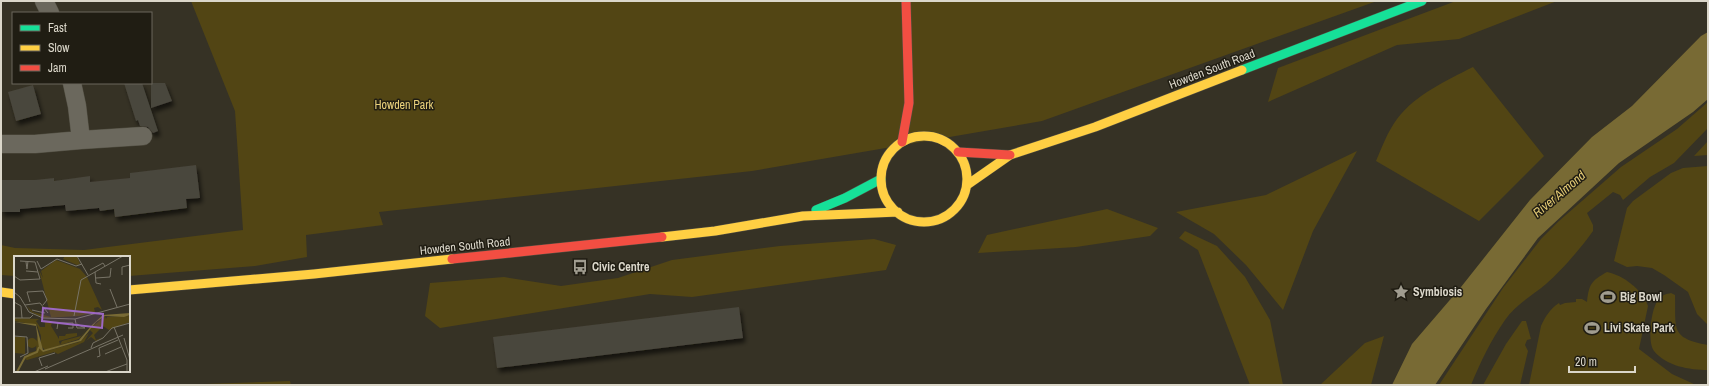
<svg xmlns="http://www.w3.org/2000/svg" width="1709" height="386" viewBox="0 0 1709 386" font-family="'Archivo Narrow',sans-serif">
<style>
.green{fill:#524514}
.water{fill:#786a34}
.building{fill:#49463c;filter:url(#shadow)}
.lines{fill:none;stroke-linecap:round;stroke-linejoin:round}
.street-casing{stroke:#524f43;stroke-width:19}
.fast-casing{stroke:#524f43;stroke-width:10}
.slow-casing{stroke:#524f43;stroke-width:10}
.jam-casing{stroke:#524f43;stroke-width:10}
.street{stroke:#6b685d;stroke-width:18}
.fast{stroke:#16e098;stroke-width:9}
.slow{stroke:#ffcf43;stroke-width:9}
.jam{stroke:#f24e42;stroke-width:9}
.labels{text-anchor:middle;dominant-baseline:central;stroke-width:3;stroke-linejoin:round;paint-order:stroke}
.street-label{font-size:12px;fill:#dbd7ca;stroke:#201d13}
.park-label{font-size:12px;fill:#e9d07a;stroke:#201d13}
.poi-label{font-size:12px;font-weight:bold;fill:#dbd7ca;stroke:#201d13;text-anchor:start}
.water-label{font-size:13px;font-style:italic;fill:#e3ca74;stroke:#201d13}
.inset-river{fill:none;stroke:#786a34;stroke-width:2}
.inset-road{fill:none;stroke:#787467;stroke-width:1}
.view{fill:#9d68c3;fill-opacity:0.15;stroke:#9d68c3;stroke-width:2}
.inset-edge{fill:none;stroke:#dbd7ca;stroke-width:2}
</style>
<defs>
<filter id="shadow"><feDropShadow dx="2.5" dy="4.5" stdDeviation="2" flood-color="#0009"/></filter>
</defs>
<rect width="100%" height="100%" fill="#363225"/>
<path class="green" d="M191 1H1377L1042 121 752 171 379 212 383 225 306 235 307 257 255 266 129 276V257H15V276L1 275V245L15 248 84 250 243 230 235 111Z
M1456 1H1557L1459 39 1397 45 1268 102 1278 68Z
M1473 67 1544 156 1479 221 1376 161C1382 147 1388 131 1397 119 1416 94 1446 81 1473 67Z
M1708 102V128L1674 163 1650 177 1623 200 1620 195 1613 192 1587 213 1593 225V231C1581 248 1562 270 1546 284 1533 295 1515 305 1505 320 1491 340 1480 363 1471 385H1439L1503 288 1541 239 1559 221 1621 167 1677 129Z
M1708 141V155L1694 156Z
M1357 151 1313 231 1283 310 1246 265 1214 234 1176 212 1266 195Z
M1708 166V325L1697 314 1688 292 1664 275 1652 268 1637 266 1627 267 1614 261 1627 208 1633 201 1671 173 1683 168Z
M1107 209 1158 228 1150 236 1076 247 978 253 987 235Z
M1185 231 1217 246 1245 277 1270 320 1283 385H1250L1198 250 1179 238Z
M874 239 896 245 886 270 692 297 650 294 440 328 425 316 430 283 504 277 561 286 618 278 672 260 780 246Z
M1607 272C1623 275 1643 290 1648 306L1639 349 1672 374 1696 385H1529L1541 326C1545 317 1550 309 1559 303L1560 305 1565 303 1576 302V299H1582L1587 302C1589 284 1591 281 1607 272Z
M1671 293 1675 295C1676 329 1670 338 1708 345V370C1689 370 1666 366 1654 351 1647 342 1651 309 1658 300 1662 295 1666 294 1671 293Z
M1522 321H1526L1531 339 1527 340 1525 345 1528 351 1520 385H1483L1506 344Z
M1384 336 1371 385H1320L1365 343Z
M290 381 291 385H175Z"/>
<path class="water" d="M1708 32V99L1693 112 1619 163 1538 238 1486 309 1435 385H1392L1412 344 1461 287 1530 200 1592 137 1632 106 1701 36Z"/>
<path class="building" d="M124 83H142L158 131 153 133 148 127 140 126 138 120 136 121Z
M151 83H165L172 101 151 108Z
M33 85 41 114 16 121 8 92Z
M196 165 200 198 186 199 187 208 115 217 114 209 100 211 99 208 66 211 65 205 20 209V212H1V180H35L54 178V181L90 176V182L130 178V173Z
M739 307 743 338 497 368 493 337Z"/>
<g class="lines">
<g class="street-casing">
<path id="street" d="M44 1 50 13
M72 83 77 106 81 140 143 136
M1 144H35L81 140"/>
</g>
<g class="fast-casing">
<path id="fast" d="M1242 70 1422 1
M816 210 845 198 881 179"/>
</g>
<g class="slow-casing">
<path id="slow" d="M881 179a43 43 0 1 1 86 0a43 43 0 1 1-86 0Z
M967 185 1010 155 1095 127 1242 70
M662 237 715 231 803 216 898 212
M129 290 314 274 452 259
M1 292 15 294"/>
</g>
<g class="jam-casing">
<path id="jam" d="M902 142 909 103 906 1
M958 152 1010 155
M452 259 662 237"/>
</g>
<use href="#street" class="street"/>
<use href="#fast" class="fast"/>
<use href="#slow" class="slow"/>
<use href="#jam" class="jam"/>
</g>
<defs>
<g id="bus-bare" transform="scale(1.2)"><path d="M-5-6H5V4H4V6H2V4H-2V6H-4V4H-5ZM-3.5-4V0h7V-4ZM-3.5 1.2v1.5H-2V1.2ZM2 1.2v1.5H3.5V1.2Z" fill="#a19d90" stroke="#201d13" stroke-width="2.5" paint-order="stroke"/></g>
<g id="sight-bare" transform="scale(1.2)"><path d="M0-6L1.8-2.2L6-1.7L2.9 1.2L3.7 5.4L0 3.3L-3.7 5.4L-2.9 1.2L-6-1.7L-1.8-2.2Z" fill="#a19d90" stroke="#201d13" stroke-width="2.5" paint-order="stroke"/></g>
<g id="stadium-bare" transform="scale(1.2)"><path d="M0-5a6.5 5 0 1 0 0 10a6.5 5 0 1 0 0-10ZM-3.5-1.8h7v3.6h-7Z" fill="#a19d90" stroke="#201d13" stroke-width="2.5" paint-order="stroke"/></g>
</defs>
<g fill-rule="evenodd">
<use href="#bus-bare" x="580" y="267"/>
<use href="#sight-bare" x="1401" y="292"/>
<use href="#stadium-bare" x="1608" y="297"/>
<use href="#stadium-bare" x="1592" y="328"/>
</g>
<g class="labels">
<g class="street-label">
<text transform="translate(1212 69) rotate(-21)">Howden South Road</text>
<text transform="translate(465 246) rotate(-6)">Howden South Road</text>
</g>
<g class="park-label">
<text x="404" y="105">Howden Park</text>
</g>
<g class="poi-label">
<text x="592" y="267">Civic Centre</text>
<text x="1413" y="292">Symbiosis</text>
<text x="1620" y="297">Big Bowl</text>
<text x="1604" y="328">Livi Skate Park</text>
</g>
<g class="water-label">
<text transform="translate(1559 194) rotate(-40)">River Almond</text>
</g>
</g>
<g transform="translate(14 256)">
<rect width="116" height="116" fill="#363225"/>
<path d="M51 0H63L66 8 63 9 49 3ZM42 4 66 13 73 21 88 54 84 51 80 52 81 56 65 60 30 62 17 56 13 50 19 56 37 61 25 14 29 22 27 15ZM91 60 92 63 93 61 116 60V66L95 74 89 70 80 79 82 84 89 81 82 85 77 81 72 85 79 77 76 74 78 71ZM0 62 25 63 22 65 26 71H31V66H38L37 70 45 83V80H51L52 78 63 77V80L45 85 46 89 48 85 67 80 73 73 65 83 31 94 27 90V80L23 69 0 65ZM75 77 70 86 44 98 40 96 13 104 11 103 15 97 22 95 23 80 29 96 65 86ZM0 81H11V98L1 97ZM13 87a5 5 0 1 1 10 0a5 5 0 1 1-10 0Z" fill="#524514"/>
<path d="M116 57V59L110 61 91 60 82 66 67 85 29 96 25 92 22 70 0 66 22 68 29 94 65 84 78 69 89 59Z" fill="#786a34"/>
<path class="inset-river" d="M3 116 11 101 23 96 25 91"/>
<path class="inset-road" d="M63 0 74 19M23 5 27 13 43 3 62 10 68 8M12 6 13 13 14 5M76 14 89 7 91 10M12 15 24 16M81 16 82 27 87 28M108 19V11L116 9M0 20 6 24 26 23 21 6 6 5M82 22 96 21 97 12M96 33 103 51M0 36 6 41 15 56 29 62 61 63 116 48M116 41V22M0 46 7 50 8 62M16 46 13 36 29 35 33 44 29 49M11 49 26 47 34 57M18 54 31 57M60 60 67 24 109 0M0 62H16L19 59M61 63 63 72H71L63 68M100 71 113 104V116M43 73 44 67H59V72H54M0 80 13 81 14 97 6 101M110 82 116 104M77 92 79 87 89 82 98 72 116 67M91 98 107 91M83 101 86 100 85 92 104 84M28 110 25 102 41 97M31 113 109 79M20 116 34 110M91 116 113 108"/>
<path class="view" d="M29 52 89 58 88 72 28 65Z"/>
<rect width="116" height="116" class="inset-edge"/>
</g>
<rect width="1709" height="386" fill="none" stroke="#dbd7ca" stroke-width="4"/>
<rect x="12" y="12" width="140" height="72" fill="#201d13" stroke="#6b675c"/>
<rect x="20" y="25" width="20" height="6" fill="#16e098" stroke="#6b675c"/>
<text x="48" y="32" font-size="12" fill="#dbd7ca">Fast</text>
<rect x="20" y="45" width="20" height="6" fill="#ffcf43" stroke="#6b675c"/>
<text x="48" y="52" font-size="12" fill="#dbd7ca">Slow</text>
<rect x="20" y="65" width="20" height="6" fill="#f24e42" stroke="#6b675c"/>
<text x="48" y="72" font-size="12" fill="#dbd7ca">Jam</text>
<path d="M1569 366v6h66v-6" fill="none" stroke="#dbd7ca" stroke-width="2"/>
<text x="1575" y="366" font-size="12" fill="#dbd7ca" stroke="#201d13" stroke-width="3" paint-order="stroke">20 m</text>
</svg>
